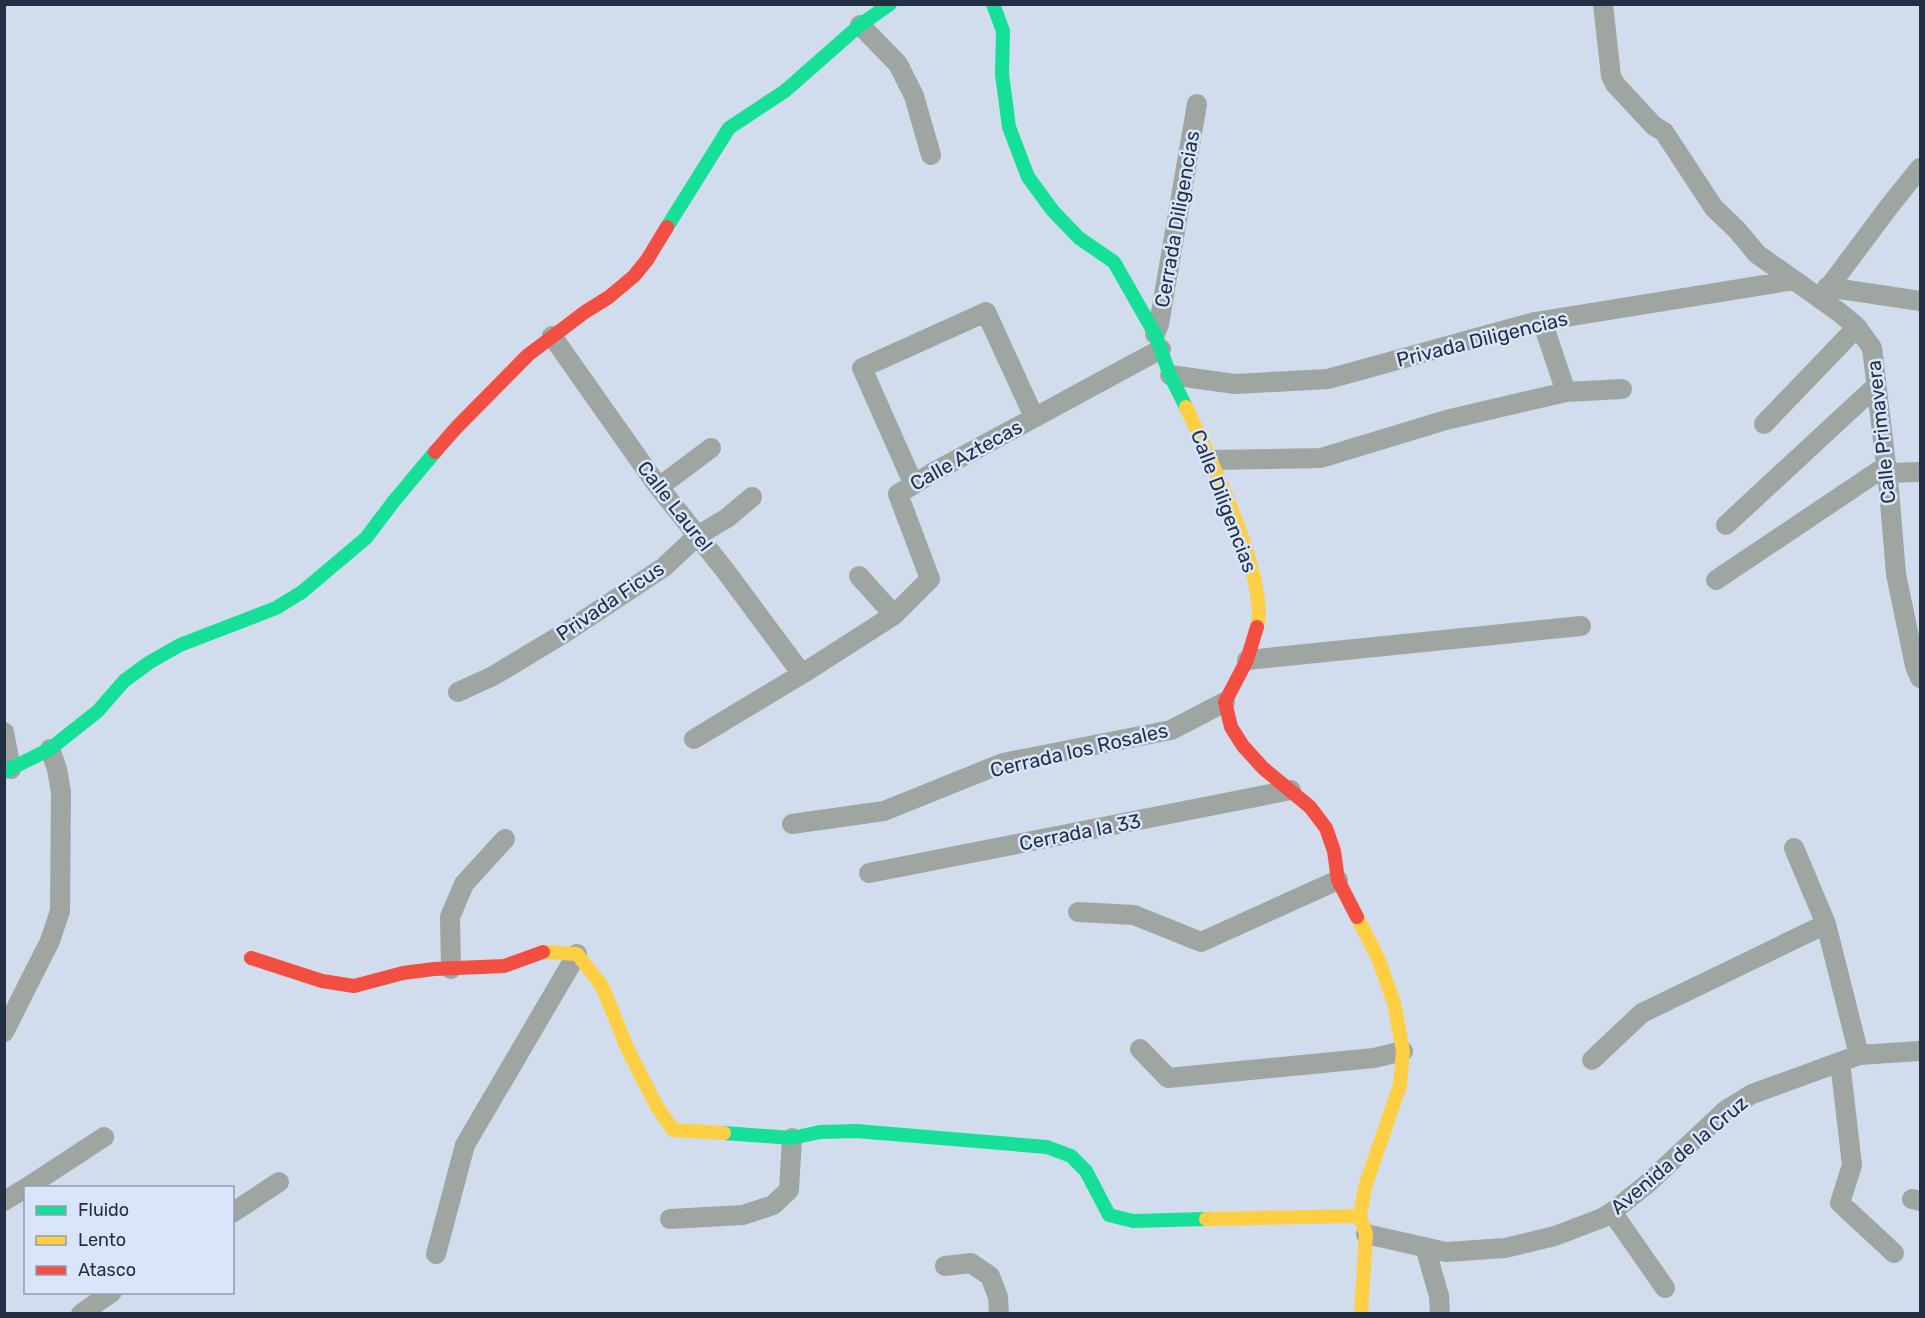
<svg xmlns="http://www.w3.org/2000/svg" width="1925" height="1318" viewBox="0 0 1925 1318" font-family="Rubik,sans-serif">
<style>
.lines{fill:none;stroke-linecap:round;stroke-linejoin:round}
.street{stroke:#9fa6a2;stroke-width:20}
.fast{stroke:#16e098;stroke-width:14}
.slow{stroke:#ffcf43;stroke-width:14}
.jam{stroke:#f24e42;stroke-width:14}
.labels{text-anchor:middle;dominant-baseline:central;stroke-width:5;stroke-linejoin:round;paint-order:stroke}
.street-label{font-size:20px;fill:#233044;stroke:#d8e5fb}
</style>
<rect width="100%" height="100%" fill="#d1dced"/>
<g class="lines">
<path class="street" d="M1603 4 1611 76 1615 84 1654 126 1664 132 1714 208 1737 230 1757 254 1839 312 1857 327 1872 348 1889 490 1896 574 1915 666 1920 678
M860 25 898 64 914 96 931 155
M1827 287 1920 301
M1820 299 1888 208 1920 168
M1542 321 1566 392
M1155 334 1159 324 1197 104
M552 336 657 485 724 569 802 674
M1170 375 1235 384 1328 379 1535 322 1794 280
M1764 424 1857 327
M1211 460 1321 458 1446 420 1566 392 1622 389
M1887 473 1920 472
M913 483 862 368 986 312 1034 417
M659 487 711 448
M1726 525 1876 386
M859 576 894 615
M1716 580 1886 466
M1247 660 1581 626
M458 692 493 676 566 632 664 567 697 536 727 518 752 497
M4 732 11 769
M694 739 802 674 894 615 930 579 898 494 932 473 1161 349
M792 824 884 811 1003 763 1171 730 1225 702
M1794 848 1826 924 1859 1055
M869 873 1291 790
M1078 912 1134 915 1201 942 1338 880
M451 969 450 917 464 884 505 839
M4 1032 50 941 60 911 61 792 57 769 50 749
M1140 1049 1168 1078 1374 1058 1403 1051
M1592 1060 1642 1013 1826 924
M1840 1062 1852 1165 1840 1203 1894 1253
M26 1188 104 1137
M1912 1199 1920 1201
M4 1201 26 1188
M1612 1212 1665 1288
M232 1213 279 1182
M670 1219 743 1215 773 1205 789 1190 792 1138
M1366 1234 1446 1252 1505 1248 1555 1236 1602 1218 1612 1212 1647 1184 1726 1110 1752 1094 1859 1055 1920 1051
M1425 1247 1439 1296 1440 1314
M436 1254 465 1145 577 954
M945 1266 971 1263 990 1276 998 1297 999 1314
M81 1314 112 1292"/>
<path class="fast" d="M993 4 1003 31 1002 74 1009 127 1028 177 1053 211 1079 238 1114 262 1155 334 1170 375 1186 407
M667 227 729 128 785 91 860 25 890 4
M4 772 50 749 98 711 124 681 150 662 180 645 276 608 302 592 366 538 394 501 435 452
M724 1133 792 1138 820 1132 856 1131 1047 1147 1071 1156 1086 1171 1109 1215 1133 1221 1206 1219"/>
<path class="slow" d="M1186 407C1207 451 1270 582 1257 627
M1357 917 1378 958 1394 1003 1403 1051 1400 1085 1365 1187 1360 1216 1366 1234 1361 1314
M543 952 577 954 602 986 628 1050 656 1105 673 1130 724 1133
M1206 1219 1360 1216"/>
<path class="jam" d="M435 452 456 428 528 355 585 312 609 297 634 276 647 260 667 227
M1257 627 1247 660 1225 702 1231 727 1243 746 1263 768 1310 807 1326 828 1334 851 1338 880 1357 917
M251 958 322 981 354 986 403 973 434 969 504 966 543 952"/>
</g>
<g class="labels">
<g class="street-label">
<text transform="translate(1177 219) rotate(-80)">Cerrada Diligencias</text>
<text transform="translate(1482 339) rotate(-14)">Privada Diligencias</text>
<text transform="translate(1881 432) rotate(-96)">Calle Primavera</text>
<text transform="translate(966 455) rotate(-29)">Calle Aztecas</text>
<text transform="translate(1224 501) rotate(69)">Calle Diligencias</text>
<text transform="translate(675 506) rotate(52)">Calle Laurel</text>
<text transform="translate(610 601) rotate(-34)">Privada Ficus</text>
<text transform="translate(1079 750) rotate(-13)">Cerrada los Rosales</text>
<text transform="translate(1080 832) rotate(-11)">Cerrada la 33</text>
<text transform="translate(1679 1155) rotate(-40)">Avenida de la Cruz</text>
</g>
</g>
<rect width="1925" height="1318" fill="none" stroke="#233044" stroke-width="12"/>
<rect x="24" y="1186" width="210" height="108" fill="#d8e5fb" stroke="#909db2" stroke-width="1.5"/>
<rect x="36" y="1206" width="30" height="9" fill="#16e098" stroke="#909db2" stroke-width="1.5"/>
<text x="78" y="1216" font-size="18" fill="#233044">Fluido</text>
<rect x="36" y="1236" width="30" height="9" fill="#ffcf43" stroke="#909db2" stroke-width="1.5"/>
<text x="78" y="1246" font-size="18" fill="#233044">Lento</text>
<rect x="36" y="1266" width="30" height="9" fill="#f24e42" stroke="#909db2" stroke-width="1.5"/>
<text x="78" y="1276" font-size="18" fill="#233044">Atasco</text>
</svg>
